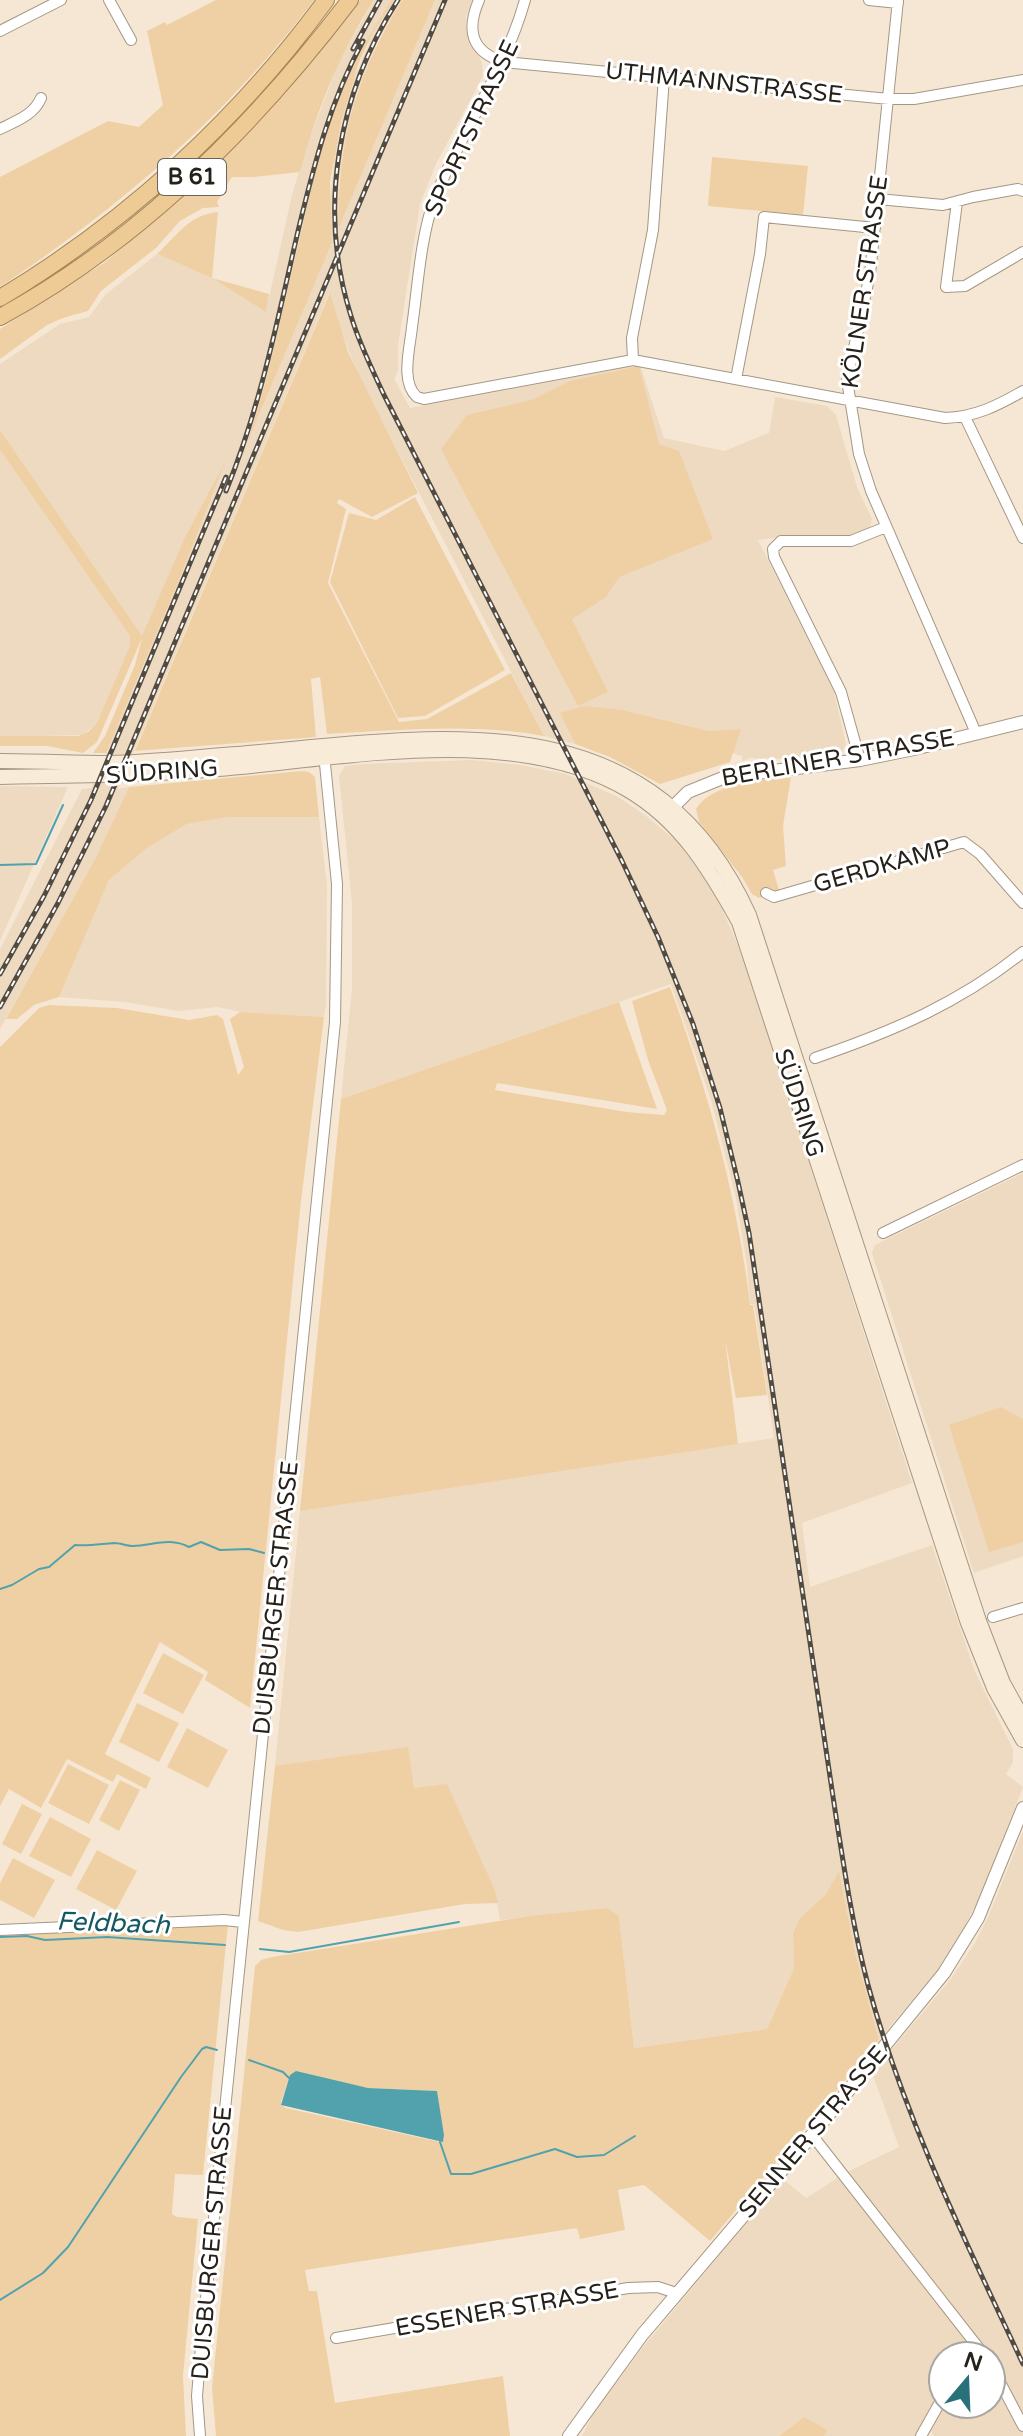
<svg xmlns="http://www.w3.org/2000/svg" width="1023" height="2436" viewBox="0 0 1023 2436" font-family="'Varela Round',sans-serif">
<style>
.built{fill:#eddac0;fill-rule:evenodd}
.green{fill:#efd0a5;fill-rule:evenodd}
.water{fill:#51a2ad}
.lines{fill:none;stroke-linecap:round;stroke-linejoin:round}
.stream{stroke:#51a2ad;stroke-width:2}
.minor-casing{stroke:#a49785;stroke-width:12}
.tertiary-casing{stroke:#a49785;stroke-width:14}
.secondary-casing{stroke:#a49785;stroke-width:16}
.trunk-casing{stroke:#a58658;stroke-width:18}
.minor{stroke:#fff;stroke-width:10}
.tertiary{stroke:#fff;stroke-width:12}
.secondary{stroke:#f8ebd7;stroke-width:14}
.trunk{stroke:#eeca94;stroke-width:16}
.rail-casing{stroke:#524b41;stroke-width:5}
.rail{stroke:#fff;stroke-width:2;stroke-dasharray:6;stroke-linecap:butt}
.labels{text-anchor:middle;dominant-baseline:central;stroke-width:6;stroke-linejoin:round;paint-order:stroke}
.shield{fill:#fff;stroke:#67645f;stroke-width:2}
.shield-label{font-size:22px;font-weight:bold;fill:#26211a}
.street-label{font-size:24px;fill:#26211a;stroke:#fff}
.water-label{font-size:26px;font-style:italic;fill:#145962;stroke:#fff}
</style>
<rect width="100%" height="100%" fill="#f6e7d4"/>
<path class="built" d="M374 0H391L352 64 331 118 251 434 332 243 330 204 335 151 348 93 374 31 394 0H403L378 40 357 93 343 151 339 181V225L435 0H472L466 17V29L482 63 483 76 436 164 420 204 398 345V371L394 379 410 408 640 365 664 438 724 451 769 433 775 397 827 406 836 415 857 487 872 519 870 527 853 535 787 536 758 540 834 692 846 744 842 752 787 757 786 759 750 758 742 761V756L732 753 740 729 709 731 623 710 560 713 575 744 544 736 359 376 337 321 329 294 118 789 129 787 95 859 0 1029V949L82 789 91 788 180 578 223 466 184 539 142 637 0 430V364L60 324 89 317 105 295 157 254 212 278 266 311 292 195 306 148 340 59Z
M0 450 130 636V645L97 723 83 735 0 737Z
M472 760 520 765 566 774 618 797 645 815 674 839 691 858 717 897 742 955 912 1483 802 1523 810 1587 932 1545 975 1672 1013 1749V1762L1006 1774 1023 1787 982 1892 964 1928 939 1968 879 2040 856 1956 839 1872 826 1894 799 1919 793 1933 794 1968 767 2029 634 2048 619 1916 606 1908 500 1920 495 1890 447 1785 414 1788 275 1766 300 1511 774 1438 754 1304H750L747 1266 736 1198 711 1100 671 984 341 1099 352 988V904L339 776 345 766 363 764Z
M0 786 68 787 0 941Z
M229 817H319L327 885 326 1004 324 1017 240 1012 218 1007 179 1011 125 1002 59 997 109 880 147 848 187 824Z
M1023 1173V1556L974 1573 872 1253 875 1245Z
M1023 1831V2436H934L929 2427 916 2436H824L828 2430 804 2417 779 2436H582L593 2414 643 2347 783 2179 806 2198 847 2172 899 2147 872 2073 950 1980 975 1943 989 1915ZM943 2356H991V2404H943Z"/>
<path class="green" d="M216 0H314C227 116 120 207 0 287V177L108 121 139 127 163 105 147 31 165 22 167 25Z
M360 0H374C340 52 316 112 300 172L254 177H232L217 202 219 207 203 208 180 221 156 248 101 291 88 311 63 318 47 325 0 359V329L104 263 179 200 223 159 285 94Z
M391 0H394L374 31 359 62 341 122 330 182 332 243 248 441 266 380 316 170 331 118 352 64Z
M403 0H435L339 227C336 145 358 68 403 0Z
M712 157 808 166 803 215 708 206Z
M218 212 212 278 269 294 266 312 212 278 157 254C178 235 188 215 218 212Z
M330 293 348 352 418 493 372 517 339 499 337 503 346 509 328 583 399 722 427 719 511 673 544 736C472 723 400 730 327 734L320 677 311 679 316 737 135 751Z
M639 366 659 444 679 451 713 539 619 577 606 597 572 619 608 692 578 706 441 449 467 415 531 400 570 381Z
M0 430 142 636 184 539 225 462 180 578 106 753H93L105 736 135 665 142 638 97 742 83 753 47 746H0V736H78L88 732 97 723 130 645V636L0 450Z
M415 497 505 670 425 716 398 718 330 582 349 513 376 520Z
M584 706 623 710 709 731 741 729 730 762 660 784 610 757 575 744 560 713Z
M302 771 309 772 315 777 319 817H229L187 824 147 848 109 880 59 997 34 1005 17 1019H6L95 859 129 787Z
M791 777 783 826 786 866 773 870 779 890 759 898 752 894 742 877 699 822 696 809C713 782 762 780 791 777Z
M670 987C708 1091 737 1195 750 1305H753L767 1395 736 1398 725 1339 738 1444 300 1511 341 1099 619 1002 657 1109 497 1083 495 1090 627 1112 664 1115 667 1110 648 1060 632 1001Z
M49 1005 117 1008 189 1020 217 1015 223 1019 238 1075 244 1067 230 1019 240 1012 324 1017 301 1201 250 1708 205 1680 208 1672 160 1642 105 1754 151 1778 146 1789 117 1774 113 1782 67 1759 41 1808 9 1789 0 1806V1047L39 1008Z
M1001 1407 1023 1419V1542L989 1552 949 1425Z
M163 1653 204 1675 183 1714 143 1693Z
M137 1703 179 1723 159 1762 119 1742Z
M187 1728 228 1750 208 1788 167 1767Z
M408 1747 414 1788 447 1784 495 1890 498 1903 465 1904 298 1932 283 1930 258 1921 275 1766Z
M68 1764 109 1785 89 1824 48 1803Z
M120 1780 140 1790 119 1831 99 1820Z
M22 1804 42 1814 21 1854 2 1844Z
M50 1817 91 1839 71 1877 29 1856Z
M97 1850 137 1871 116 1910 76 1889Z
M13 1858 55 1880 34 1918 0 1900V1883Z
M839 1871 856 1956 879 2040 710 2241 644 2185 618 2190 625 2230 580 2239 577 2228 305 2270 309 2291H317L335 2403 503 2376 510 2436H216L212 2388 255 1966 261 1960 272 1957 530 1916 607 1908 619 1916 634 2048 767 2029 794 1968 793 1933 799 1919 826 1894ZM290 2075 368 2088 437 2091 444 2139 440 2142 286 2108 281 2105V2102Z
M228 1924 203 2175 175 2174 172 2214 177 2217 198 2219 183 2376 186 2436H0V1935Z
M804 2417 828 2430 824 2436H779Z"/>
<path class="water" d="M296 2071 368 2088 437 2091 444 2135 443 2142 281 2105 290 2075Z"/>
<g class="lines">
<path class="stream" d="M0 865 36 864 63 805
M0 1589 12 1585 39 1569 49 1567 75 1545C89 1546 100 1544 114 1543 120 1543 127 1546 133 1546 154 1545 170 1537 189 1547L201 1542 220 1550 249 1549 264 1553
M0 1937 27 1936 45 1940 107 1937 225 1945
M260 1949 289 1952 459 1922
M249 2060 283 2072 289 2078
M440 2142 451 2174H471L555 2149 577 2157 604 2155 635 2136
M0 2300 43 2273 68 2247 181 2077 202 2049 206 2047 217 2050"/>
<g class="minor-casing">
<path id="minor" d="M109 0 131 40
M479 0C466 30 471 52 504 62L889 99H914L1023 80
M525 0C505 72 461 131 434 200 420 240 418 286 412 327 410 348 400 382 417 397L424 399 633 360 945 418C975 417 997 406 1023 391
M869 0 898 3
M898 0 870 274 847 380 859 454 871 491 976 733
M0 31 61 0
M0 129C16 121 34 115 41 98
M878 199 943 205 973 197 1018 189 1023 191
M957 202 946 287 965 286 1023 252
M633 360 632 338 653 230 664 77
M736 379 760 254 764 217 875 228
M965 417 1023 538
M860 760 841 692 774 557 773 549 781 541H851L886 527
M766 893 774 897 964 842 980 854 1023 903
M815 1058C891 1032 960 1003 1023 952
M883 1233 1023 1165
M993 1617 1023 1608
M0 1930 224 1920 243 1922
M812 2135 985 2356
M336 2338 628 2288 658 2287 676 2293
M967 2356 976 2344
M991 2365 1023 2426
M200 2436 197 2396 201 2347 335 1022 337 884 324 754
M921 2436 943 2397"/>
</g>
<g class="tertiary-casing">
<path id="tertiary" d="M666 814 688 792 725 777 860 760 914 749 1023 722
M569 2436 642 2335 812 2135 944 1973 978 1918 1023 1808"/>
</g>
<g class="secondary-casing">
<path id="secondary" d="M0 761C37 761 73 763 110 763 152 762 195 757 237 754 434 737 649 694 749 915L979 1621 1003 1683 1023 1719
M0 777C73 776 145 775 218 769 344 759 513 722 628 790 681 821 710 870 739 922L968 1623 994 1688 1023 1740"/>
</g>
<g class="trunk-casing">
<path id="trunk" d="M0 298C127 222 239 119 326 0
M0 317C140 241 254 126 350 0"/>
</g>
<use href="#minor" class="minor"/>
<use href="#tertiary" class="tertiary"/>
<use href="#secondary" class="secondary"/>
<use href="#trunk" class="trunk"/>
<g class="rail-casing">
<path id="rail" d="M398 0C338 93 317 209 351 316 359 343 372 369 384 395L622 861 658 937 693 1024 720 1108 738 1182 749 1233 835 1810C844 1868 853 1928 868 1985 904 2117 965 2240 1023 2364
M353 49 380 0
M226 491C260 408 278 318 298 231 314 165 330 101 363 41
M0 974 44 896 91 800 226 477
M0 1007 58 903 106 806 445 0"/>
</g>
<use href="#rail" class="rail"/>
</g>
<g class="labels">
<rect class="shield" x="158" y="159" width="68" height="36" rx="6"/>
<g class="shield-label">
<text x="192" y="177">B 61</text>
</g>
<g class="street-label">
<text transform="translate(724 83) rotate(6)">UTHMANNSTRASSE</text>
<text transform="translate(472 128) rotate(-65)">SPORTSTRASSE</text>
<text transform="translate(865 282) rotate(-82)">KÖLNER STRASSE</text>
<text transform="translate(838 758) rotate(-10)">BERLINER STRASSE</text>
<text transform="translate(162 772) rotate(-4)">SÜDRING</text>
<text transform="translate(882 866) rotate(-16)">GERDKAMP</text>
<text transform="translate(799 1103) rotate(72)">SÜDRING</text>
<text transform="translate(276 1598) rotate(-84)">DUISBURGER STRASSE</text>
<text transform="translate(813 2132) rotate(-50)">SENNER STRASSE</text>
<text transform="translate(212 2243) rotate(-85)">DUISBURGER STRASSE</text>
<text transform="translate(507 2309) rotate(-10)">ESSENER STRASSE</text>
</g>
<g class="water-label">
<text transform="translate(113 1923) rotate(2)">Feldbach</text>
</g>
</g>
<g transform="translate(967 2380) rotate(19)"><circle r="38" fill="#ffffff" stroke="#a8a6a3" stroke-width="2"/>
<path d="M0-6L14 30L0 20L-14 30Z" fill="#28717a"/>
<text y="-12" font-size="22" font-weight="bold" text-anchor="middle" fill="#26211a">N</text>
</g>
</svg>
